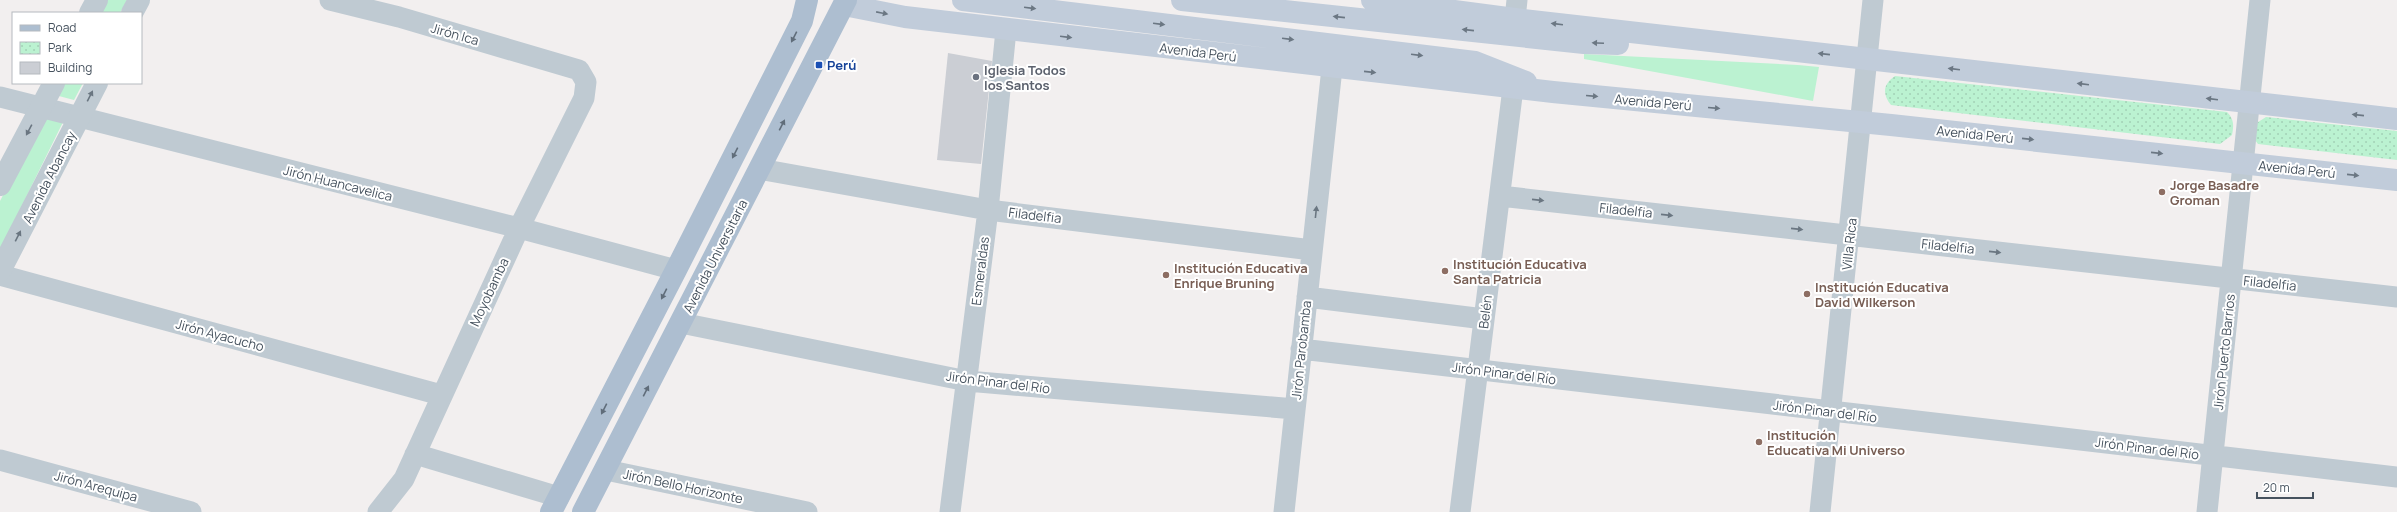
<svg xmlns="http://www.w3.org/2000/svg" width="2397" height="512" viewBox="0 0 2397 512" font-family="Manrope,sans-serif">
<style>
.green{fill:#bbf2d1}
.park{fill:url(#park-dots)}
.building{fill:#cbced4}
.lines{fill:none;stroke-linecap:round;stroke-linejoin:round}
.minor{stroke:#bfcad2;stroke-width:21}
.tertiary{stroke:#bfcad2;stroke-width:22}
.secondary{stroke:#c1ccda;stroke-width:22}
.primary{stroke:#adbed0;stroke-width:22}
.oneway{fill:#6b7783}
.oneway2{fill:#606d7a}
.oneway3{fill:#6a7681}
.transit-dot{fill:#1a4fb4;stroke:#fff;stroke-width:1.5}
.worship-dot{fill:#6b7280;stroke:#fff;stroke-width:1.5}
.education-dot{fill:#8d6e63;stroke:#fff;stroke-width:1.5}
.labels{text-anchor:middle;dominant-baseline:central;stroke-width:4;stroke-linejoin:round;paint-order:stroke}
.street-label{font-size:13px;fill:#46525e;stroke:#fff}
.transit-label{font-size:13px;font-weight:bold;fill:#164399;stroke:#fff;text-anchor:start}
.worship-label{font-size:13px;font-weight:bold;fill:#5b616d;stroke:#fff;text-anchor:start}
.education-label{font-size:13px;font-weight:bold;fill:#785e54;stroke:#fff;text-anchor:start}
</style>
<defs>
<pattern id="park-dots" width="8" height="8" patternUnits="userSpaceOnUse"><rect width="8" height="8" fill="#bbf2d1"/><path d="M2 2h.1M6 6h.1" fill="none" stroke="#a2d1b6" stroke-width="1.8" stroke-linecap="round"/></pattern>
</defs>
<rect width="100%" height="100%" fill="#f2efef"/>
<path class="green" d="M104 0H127L120 13H97Z
M1584 54 1798 65 1819 67 1813 101 1584 59Z
M61 83H83L74 100 55 95Z
M45 113 64 120 0 250V201Z"/>
<path class="park" d="M1895 76 2227 112C2234 119 2234 125 2232 135L2220 144 1891 105C1882 94 1883 84 1895 76Z
M2266 117 2397 131V160L2258 144 2255 140V124Z"/>
<path class="building" d="M948 53 992 61 981 164 937 160Z"/>
<g class="lines">
<path class="minor" d="M330 0 399 17 579 70 586 82 584 98 519 228 404 479 378 512
M1515 19 1517 0
M0 97 519 228 676 270
M759 169 988 210 1312 250
M1500 196 2397 297
M0 275 441 395
M1307 297 1484 319
M681 323 967 381 1295 409
M1301 349 2397 477
M415 454 559 497
M0 460 191 512
M606 470 807 512
M950 512 988 210 1006 30
M1284 512 1332 68
M1460 512 1513 88
M1820 512 1873 0
M2207 512 2260 0"/>
<path class="tertiary" d="M90 13 97 0
M132 13 139 0
M0 185 54 83
M0 271 97 83"/>
<path class="secondary" d="M963 0 1475 62 1526 82
M1182 0 1584 43 1618 44
M1372 0 1515 19 2397 119
M844 5 905 17 1553 92 1891 125 2397 180"/>
<path class="primary" d="M551 512 676 270 802 21 807 0
M583 512 846 0"/>
</g>
<defs><path id="oneway-solid" d="M-6-.8H1V-3.2L6.5 0L1 3.2V.8H-6Z"/></defs>
<g class="oneway">
<use href="#oneway-solid" transform="translate(1030 8) rotate(7)"/>
<use href="#oneway-solid" transform="translate(882 13) rotate(11)"/>
<use href="#oneway-solid" transform="translate(1339 17) rotate(-174)"/>
<use href="#oneway-solid" transform="translate(1159 24) rotate(7)"/>
<use href="#oneway-solid" transform="translate(1557 24) rotate(-173)"/>
<use href="#oneway-solid" transform="translate(1468 30) rotate(-174)"/>
<use href="#oneway-solid" transform="translate(1066 37) rotate(7)"/>
<use href="#oneway-solid" transform="translate(1288 39) rotate(7)"/>
<use href="#oneway-solid" transform="translate(1598 43) rotate(-178)"/>
<use href="#oneway-solid" transform="translate(1824 54) rotate(-174)"/>
<use href="#oneway-solid" transform="translate(1417 55) rotate(7)"/>
<use href="#oneway-solid" transform="translate(1954 69) rotate(-173)"/>
<use href="#oneway-solid" transform="translate(1370 72) rotate(6)"/>
<use href="#oneway-solid" transform="translate(2083 84) rotate(-173)"/>
<use href="#oneway-solid" transform="translate(1592 96) rotate(5)"/>
<use href="#oneway-solid" transform="translate(2212 99) rotate(-173)"/>
<use href="#oneway-solid" transform="translate(1714 108) rotate(5)"/>
<use href="#oneway-solid" transform="translate(2358 115) rotate(-174)"/>
<use href="#oneway-solid" transform="translate(2028 139) rotate(6)"/>
<use href="#oneway-solid" transform="translate(2157 153) rotate(6)"/>
<use href="#oneway-solid" transform="translate(2353 175) rotate(6)"/>
</g>
<g class="oneway2">
<use href="#oneway-solid" transform="translate(794 37) rotate(117)"/>
<use href="#oneway-solid" transform="translate(782 125) rotate(-63)"/>
<use href="#oneway-solid" transform="translate(735 153) rotate(117)"/>
<use href="#oneway-solid" transform="translate(664 294) rotate(117)"/>
<use href="#oneway-solid" transform="translate(646 391) rotate(-63)"/>
<use href="#oneway-solid" transform="translate(604 409) rotate(117)"/>
</g>
<g class="oneway3">
<use href="#oneway-solid" transform="translate(90 96) rotate(-63)"/>
<use href="#oneway-solid" transform="translate(29 130) rotate(118)"/>
<use href="#oneway-solid" transform="translate(1538 200) rotate(6)"/>
<use href="#oneway-solid" transform="translate(1316 212) rotate(-84)"/>
<use href="#oneway-solid" transform="translate(1667 215) rotate(6)"/>
<use href="#oneway-solid" transform="translate(1797 229) rotate(6)"/>
<use href="#oneway-solid" transform="translate(18 236) rotate(-63)"/>
<use href="#oneway-solid" transform="translate(1995 252) rotate(6)"/>
</g>
<rect class="transit-dot" x="815" y="61" width="8" height="8" rx="2"/>
<circle class="worship-dot" cx="976" cy="77" r="4"/>
<g class="education-dot">
<circle cx="2162" cy="192" r="4"/>
<circle cx="1445" cy="271" r="4"/>
<circle cx="1166" cy="275" r="4"/>
<circle cx="1807" cy="294" r="4"/>
<circle cx="1759" cy="442" r="4"/>
</g>
<g class="labels">
<g class="street-label">
<text transform="translate(455 34) rotate(16)">Jirón Ica</text>
<text transform="translate(1198 52) rotate(7)">Avenida Perú</text>
<text transform="translate(1653 102) rotate(5)">Avenida Perú</text>
<text transform="translate(1975 134) rotate(6)">Avenida Perú</text>
<text transform="translate(2297 169) rotate(6)">Avenida Perú</text>
<text transform="translate(49 177) rotate(-63)">Avenida Abancay</text>
<text transform="translate(338 183) rotate(14)">Jirón Huancavelica</text>
<text transform="translate(1626 210) rotate(6)">Filadelfia</text>
<text transform="translate(1035 215) rotate(7)">Filadelfia</text>
<text transform="translate(1849 244) rotate(-84)">Villa Rica</text>
<text transform="translate(1948 246) rotate(6)">Filadelfia</text>
<text transform="translate(715 256) rotate(-63)">Avenida Universitaria</text>
<text transform="translate(980 271) rotate(-83)">Esmeraldas</text>
<text transform="translate(2270 283) rotate(6)">Filadelfia</text>
<text transform="translate(489 292) rotate(-65)">Moyobamba</text>
<text transform="translate(1485 312) rotate(-83)">Belén</text>
<text transform="translate(220 335) rotate(15)">Jirón Ayacucho</text>
<text transform="translate(1301 350) rotate(-84)">Jirón Parobamba</text>
<text transform="translate(2224 352) rotate(-84)">Jirón Puerto Barrios</text>
<text transform="translate(1504 373) rotate(7)">Jirón Pinar del Río</text>
<text transform="translate(998 382) rotate(7)">Jirón Pinar del Río</text>
<text transform="translate(1825 411) rotate(7)">Jirón Pinar del Río</text>
<text transform="translate(2147 448) rotate(7)">Jirón Pinar del Río</text>
<text transform="translate(96 486) rotate(15)">Jirón Arequipa</text>
<text transform="translate(683 486) rotate(12)">Jirón Bello Horizonte</text>
</g>
<g class="transit-label">
<text x="827" y="65">Perú</text>
</g>
<g class="worship-label">
<text x="984" y="70">Iglesia Todos<tspan x="984" dy="15">los Santos</tspan></text>
</g>
<g class="education-label">
<text x="2170" y="185">Jorge Basadre<tspan x="2170" dy="15">Groman</tspan></text>
<text x="1453" y="264">Institución Educativa<tspan x="1453" dy="15">Santa Patricia</tspan></text>
<text x="1174" y="268">Institución Educativa<tspan x="1174" dy="15">Enrique Bruning</tspan></text>
<text x="1815" y="287">Institución Educativa<tspan x="1815" dy="15">David Wilkerson</tspan></text>
<text x="1767" y="435">Institución<tspan x="1767" dy="15">Educativa Mi Universo</tspan></text>
</g>
</g>
<rect x="12" y="12" width="130" height="72" fill="#ffffff" stroke="#b5babf"/>
<rect x="20" y="25" width="20" height="6" fill="#adbed0" stroke="#b5babf"/>
<text x="48" y="32" font-size="12" fill="#46525e">Road</text>
<rect x="20" y="42" width="20" height="12" fill="url(#park-dots)" stroke="#b5babf"/>
<text x="48" y="52" font-size="12" fill="#46525e">Park</text>
<rect x="20" y="62" width="20" height="12" fill="#cbced4" stroke="#b5babf"/>
<text x="48" y="72" font-size="12" fill="#46525e">Building</text>
<path d="M2257 492v6h56v-6" fill="none" stroke="#46525e" stroke-width="2"/>
<text x="2263" y="492" font-size="12" fill="#46525e" stroke="#ffffff" stroke-width="3" paint-order="stroke">20 m</text>
</svg>
